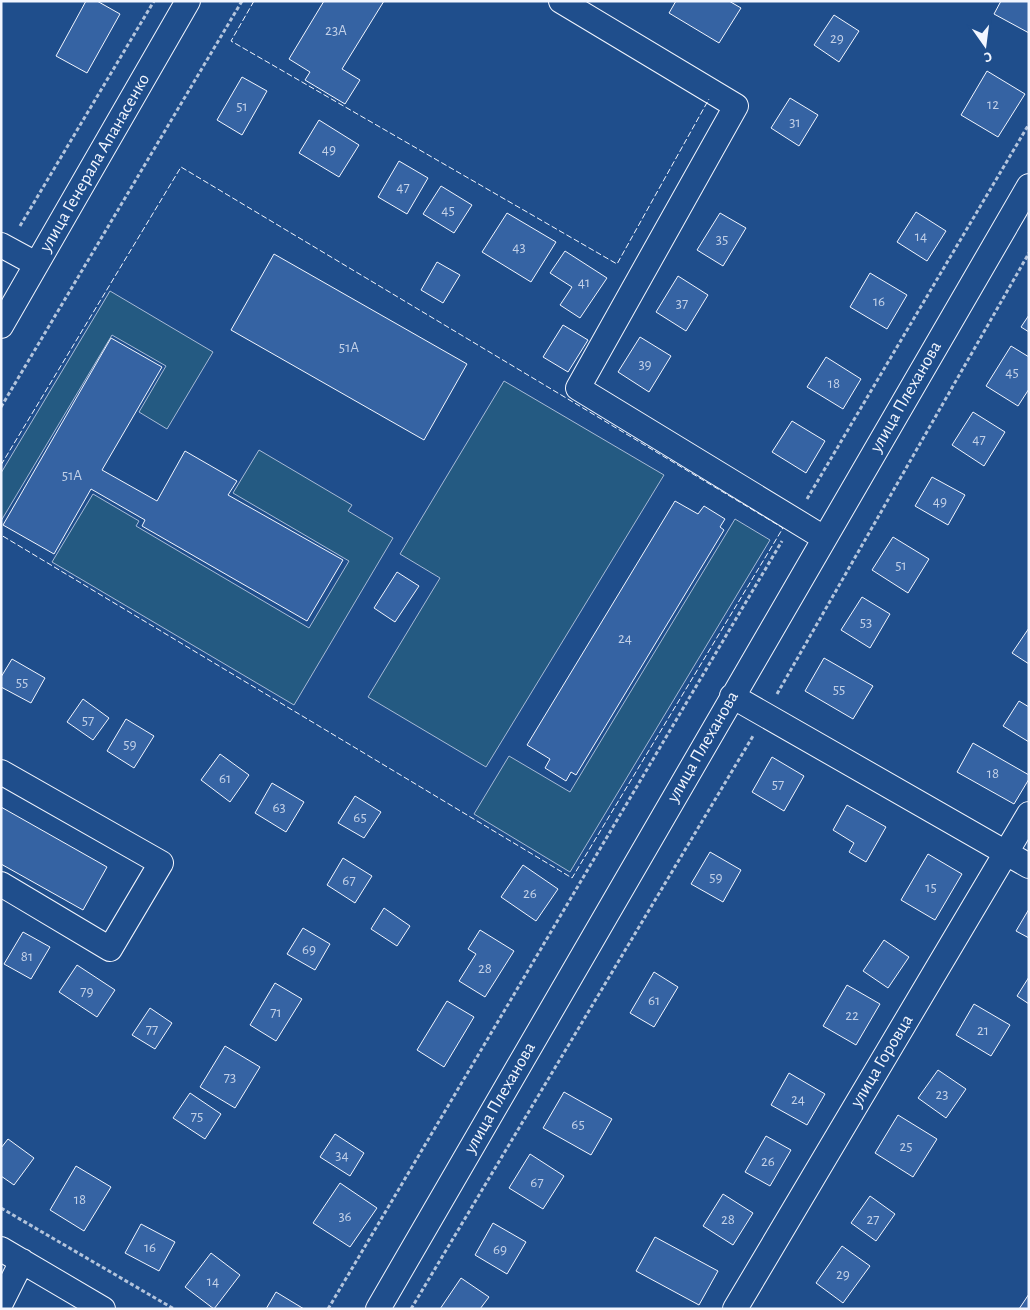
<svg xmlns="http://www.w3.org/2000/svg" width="1030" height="1310" viewBox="0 0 1030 1310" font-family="'Alegreya Sans',sans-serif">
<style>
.green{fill:#245a82;stroke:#a8bbd7}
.building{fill:#3563a3;stroke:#f2f6ff}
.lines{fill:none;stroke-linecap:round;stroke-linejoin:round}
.minor-casing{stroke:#f2f6ff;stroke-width:26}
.path{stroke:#b3c4dc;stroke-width:3;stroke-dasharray:4 2.5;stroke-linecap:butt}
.minor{stroke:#1f4e8c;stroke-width:24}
.fence{stroke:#f2f6ff;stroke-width:1;stroke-dasharray:6 2.5;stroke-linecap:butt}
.labels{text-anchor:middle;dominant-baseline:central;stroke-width:4;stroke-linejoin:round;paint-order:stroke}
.number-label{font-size:15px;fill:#c3d1e8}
.street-label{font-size:18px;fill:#f2f6ff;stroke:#1f4e8c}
</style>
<rect width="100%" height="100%" fill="#1f4e8c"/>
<path class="green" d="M110 291 213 352 167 429 139 412 166 366 112 335 1 521V473Z
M504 381 664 475 486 767 368 697 440 578 400 554Z
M259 450 352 505 348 511 393 538 294 705 52 562 93 494 139 521 136 526 309 628 349 561 233 493Z
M735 519 770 540 570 872 474 814 509 756 570 792Z"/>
<path class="building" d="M86 1H97L120 14 87 73 56 56Z
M324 1H384L342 69 360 80 345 104 305 80 310 72 289 59Z
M676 1H729L741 8 719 43 669 13Z
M1001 1H1029V33L994 14Z
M834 15 859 31 839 62 814 45Z
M987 71 1025 94 998 137 961 115Z
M242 77 267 91 242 135 217 120Z
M790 98 818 115 799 146 771 128Z
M319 120 359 145 339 177 299 153Z
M399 161 428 178 407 214 378 197Z
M441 186 472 205 454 233 423 214Z
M916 212 946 231 927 261 897 242Z
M507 213 556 242 531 282 482 252Z
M720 213 746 228 723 266 697 250Z
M565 251 607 278 580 318 560 305 572 287 550 273Z
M274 254 467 364 424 440 231 330Z
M437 262 460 275 443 303 421 290Z
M870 273 907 295 887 329 850 307Z
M678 276 708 295 686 331 656 312Z
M1029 315V332L1021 327Z
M563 325 588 340 568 372 543 357Z
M640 337 671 356 649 392 618 372Z
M111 338 162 367 102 470 157 501 185 451 237 481 228 495 343 560 307 621 142 526 145 520 91 489 54 554 3 525Z
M1011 346 1029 357V389L1018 406 986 386Z
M826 357 861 379 843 409 807 387Z
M973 412 1005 432 984 466 952 445Z
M792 421 825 441 806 473 772 452Z
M932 477 965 495 948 525 915 506Z
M675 501 698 514 704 506 725 519 720 527 724 530 576 775 571 772 566 781 545 768 550 759 527 745Z
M893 537 929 559 908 593 872 570Z
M397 572 419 586 395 622 374 608Z
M862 597 890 614 870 648 841 630Z
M1029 628V664L1012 653Z
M824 658 873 686 853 719 805 691Z
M12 659 45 678 31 703 1 687V677Z
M83 699 109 718 93 740 67 722Z
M1019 701 1029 707V742L1003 726Z
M126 719 154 736 134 768 107 751Z
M973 743 1029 775V779L1014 804 957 772Z
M220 754 249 775 230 802 201 780Z
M772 757 804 776 784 811 752 792Z
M272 783 304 802 286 832 255 813Z
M355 796 381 812 364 838 338 823Z
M847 805 886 827 866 862 849 852 854 843 833 830Z
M1 807 107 867 83 910 1 864Z
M710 852 741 870 723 902 691 884Z
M928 854 962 874 935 920 901 900Z
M343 858 372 876 355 903 327 885Z
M523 865 558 889 536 921 501 897Z
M384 908 410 926 397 946 371 929Z
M1029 909V938L1016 931Z
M303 928 330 944 315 970 287 954Z
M480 930 514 951 485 997 459 981 476 954 468 949Z
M23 932 50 947 31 979 4 964Z
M884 940 909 957 888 988 863 971Z
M77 965 115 990 97 1017 59 992Z
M654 972 678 987 654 1027 630 1013Z
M1029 977V1004L1017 996Z
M275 983 302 999 276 1041 250 1025Z
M847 985 880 1004 856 1045 823 1026Z
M447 1001 474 1017 444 1067 417 1050Z
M974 1004 1010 1025 991 1056 956 1035Z
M150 1008 172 1023 155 1049 132 1035Z
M225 1046 260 1067 235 1108 200 1087Z
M938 1070 966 1089 946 1118 918 1098Z
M789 1073 825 1094 807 1125 771 1105Z
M564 1092 612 1119 591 1155 543 1128Z
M190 1093 221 1114 205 1139 173 1118Z
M898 1115 937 1139 913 1177 875 1153Z
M335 1134 364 1153 350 1176 320 1157Z
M766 1136 791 1150 770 1186 745 1172Z
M8 1139 34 1158 14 1185 1 1176V1148Z
M530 1154 564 1176 543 1209 509 1188Z
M76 1166 111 1187 84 1231 50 1210Z
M340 1183 377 1208 350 1247 313 1223Z
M723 1194 753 1213 733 1245 703 1226Z
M870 1196 895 1214 876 1241 851 1223Z
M493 1223 526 1242 507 1274 475 1255Z
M141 1224 175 1242 159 1271 125 1253Z
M655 1237 718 1271 699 1305 636 1271Z
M842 1246 870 1266 843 1303 816 1283Z
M211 1253 240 1275 214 1309 185 1287Z
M461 1278 489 1297 480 1309H440Z
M276 1292 304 1309H266Z
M1029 1294V1309H1019Z"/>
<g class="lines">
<g class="minor-casing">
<path id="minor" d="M561 1 736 106 578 388 824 538
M1 245 36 264
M1 326 188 1
M732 696 1029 866
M1 772 161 863 110 949 1 884
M1 1249 103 1309
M1 1303 22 1261
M378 1309 1029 186
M735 1309 1029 814"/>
</g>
<path class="path" d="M20 226 154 1
M1 407 242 1
M807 499 1029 124
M777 694 1029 253
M1 1208 174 1309
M328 1309 782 541
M411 1309 753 736"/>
<use href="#minor" class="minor"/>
<path class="fence" d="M254 1 231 41 617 264 709 99
M1 465 181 167 783 528 572 878 1 535"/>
</g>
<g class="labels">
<g class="number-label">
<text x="336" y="30">23А</text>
<text x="837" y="38">29</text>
<text x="993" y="104">12</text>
<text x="242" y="106">51</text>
<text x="795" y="122">31</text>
<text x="329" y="149">49</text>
<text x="403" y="187">47</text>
<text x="448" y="210">45</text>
<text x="921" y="236">14</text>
<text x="722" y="239">35</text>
<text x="519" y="247">43</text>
<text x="584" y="282">41</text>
<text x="879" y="301">16</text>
<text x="682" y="303">37</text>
<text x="349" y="347">51А</text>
<text x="645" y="364">39</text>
<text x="1012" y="372">45</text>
<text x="834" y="383">18</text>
<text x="979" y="439">47</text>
<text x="72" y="475">51А</text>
<text x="940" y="501">49</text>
<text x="901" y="565">51</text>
<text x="866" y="622">53</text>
<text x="625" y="638">24</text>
<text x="22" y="682">55</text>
<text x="839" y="689">55</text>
<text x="88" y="720">57</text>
<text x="130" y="744">59</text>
<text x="993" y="773">18</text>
<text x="225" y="778">61</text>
<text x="778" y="784">57</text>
<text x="279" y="807">63</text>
<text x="360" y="817">65</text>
<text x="716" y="877">59</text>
<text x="349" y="880">67</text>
<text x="931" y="887">15</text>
<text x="530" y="893">26</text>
<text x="309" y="949">69</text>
<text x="27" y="956">81</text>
<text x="485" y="968">28</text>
<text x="87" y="991">79</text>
<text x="654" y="1000">61</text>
<text x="276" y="1012">71</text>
<text x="852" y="1015">22</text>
<text x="152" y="1029">77</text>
<text x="983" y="1030">21</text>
<text x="230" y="1077">73</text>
<text x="942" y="1094">23</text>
<text x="798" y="1099">24</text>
<text x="197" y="1116">75</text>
<text x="578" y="1124">65</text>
<text x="906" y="1146">25</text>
<text x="342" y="1155">34</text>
<text x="768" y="1161">26</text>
<text x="537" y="1182">67</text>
<text x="80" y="1199">18</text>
<text x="345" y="1216">36</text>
<text x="728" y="1219">28</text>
<text x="873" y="1219">27</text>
<text x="150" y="1247">16</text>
<text x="500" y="1249">69</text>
<text x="843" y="1274">29</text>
<text x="213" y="1281">14</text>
</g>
<g class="street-label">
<text transform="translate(95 163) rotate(-60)">улица Генерала Апанасенко</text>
<text transform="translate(906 397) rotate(-60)">улица Плеханова</text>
<text transform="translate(703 747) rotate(-60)">улица Плеханова</text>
<text transform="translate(882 1061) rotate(-59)">улица Горовца</text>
<text transform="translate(500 1098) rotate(-60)">улица Плеханова</text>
</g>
</g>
<rect width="1030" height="1310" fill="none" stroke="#f2f6ff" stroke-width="5"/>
<g transform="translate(985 45) rotate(166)" stroke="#1f4e8c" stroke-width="4" paint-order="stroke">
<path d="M0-4L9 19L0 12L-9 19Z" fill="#f2f6ff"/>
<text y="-8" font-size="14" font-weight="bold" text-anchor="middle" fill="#f2f6ff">С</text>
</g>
</svg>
